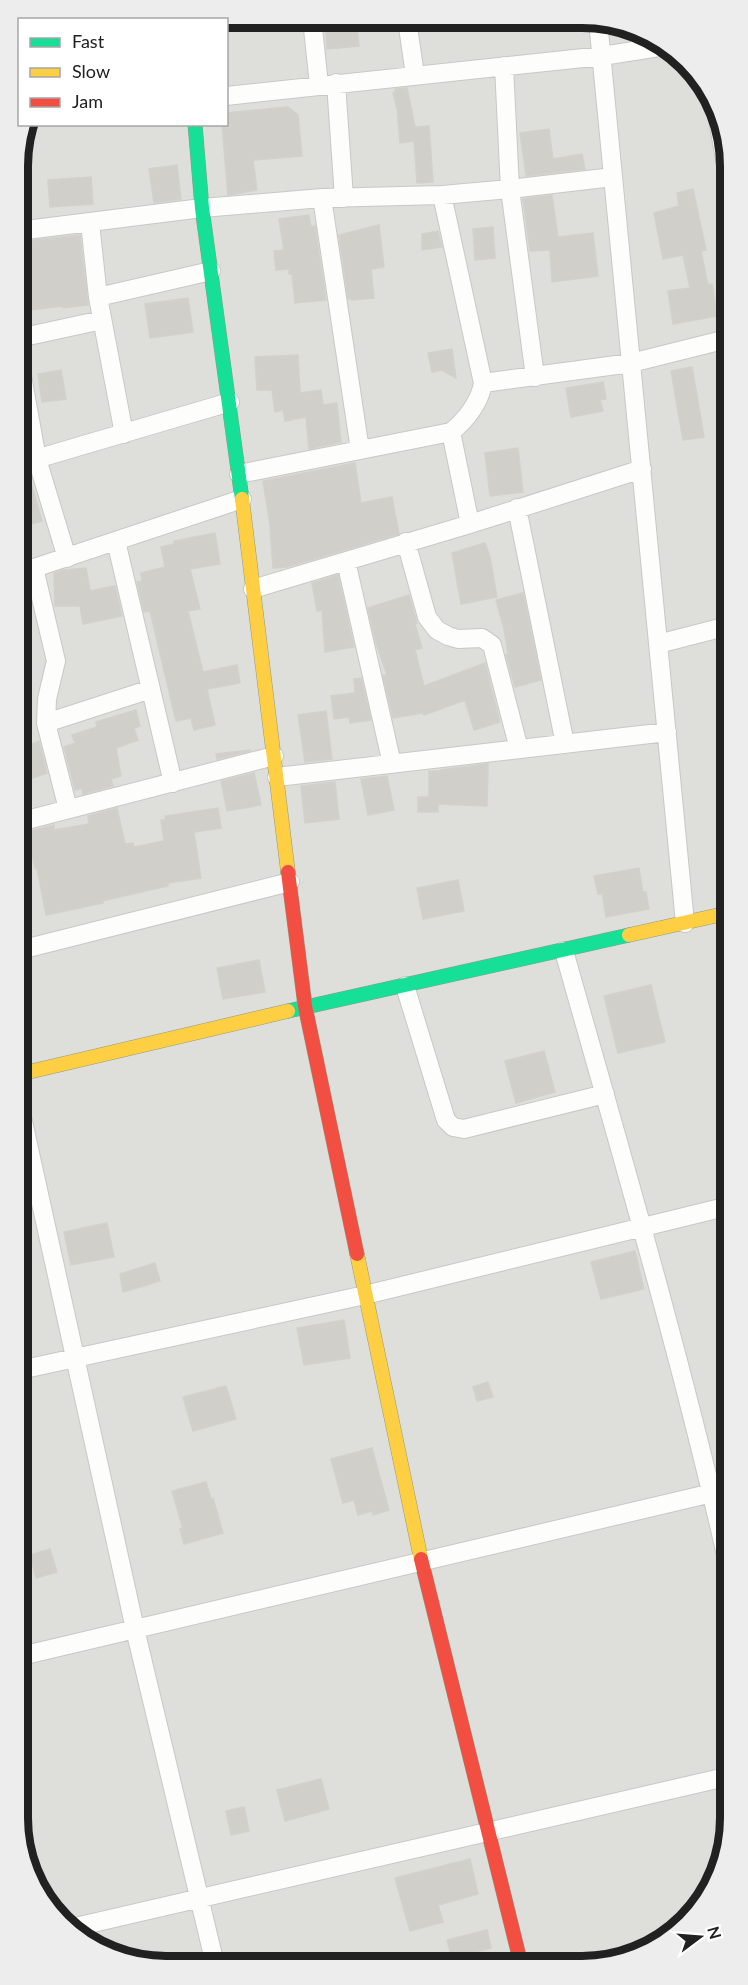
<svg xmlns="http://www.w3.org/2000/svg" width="748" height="1985" viewBox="0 0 748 1985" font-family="Lato,sans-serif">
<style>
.residential{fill:#dededb}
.building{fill:#d0cfca;stroke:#d2d1ca;stroke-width:1.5}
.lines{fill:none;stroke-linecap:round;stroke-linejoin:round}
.street-casing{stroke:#c8c8c5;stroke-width:20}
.fast-casing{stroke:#919a80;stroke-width:15}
.slow-casing{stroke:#919a80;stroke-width:15}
.jam-casing{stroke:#919a80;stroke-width:15}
.street{stroke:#fdfdfc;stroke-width:18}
.fast{stroke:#16e098;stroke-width:14}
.slow{stroke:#ffcf43;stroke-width:14}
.jam{stroke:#f24e42;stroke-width:14}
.rim{fill:none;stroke:#212121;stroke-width:8}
</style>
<rect width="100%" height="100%" fill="#efefe9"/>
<path class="residential" d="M167 18 611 21 686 61 727 137 730 1828 719 1875 693 1916 656 1947 611 1964H138L62 1924 21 1848 18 157 27 125 226 124V20L159 19Z"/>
<path class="building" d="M325 19H356L359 46 327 49Z
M407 88 415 127 429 126 433 182 417 183 414 141 400 143 397 108 393 93 395 92V89Z
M288 107 298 115 302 156 253 160 257 190 228 195 222 124H226V113Z
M549 129 553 159 582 154 585 169 526 176 520 133Z
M177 165 181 199 154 203 149 169Z
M91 177 93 204 50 207 48 180Z
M693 189 706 250 701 251 708 285 712 284 717 316 673 324 668 291 690 288 683 255 663 259 654 213 679 206 677 193Z
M552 195 558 237 593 233 598 276 552 282 550 250 530 251 523 199Z
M309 215 311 227 315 226 326 300 295 303 292 274H289V269L276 270 274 251 284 250 279 219Z
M379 225 384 267 371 269 374 298 352 300 348 298 339 235Z
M493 227 495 258 475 260 473 229Z
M438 231 442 247 422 250V234Z
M80 235 88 305 63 308V306L22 311 19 290 18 242Z
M188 298 193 332 150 338 145 304Z
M452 349 456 378 442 370 432 372 428 353Z
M298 355 300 393 321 390 323 405 337 403 341 442 309 449 306 417 285 421 283 410 275 412 272 390H257L255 357Z
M692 367 704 437 683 440 671 371Z
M61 370 66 399 42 402 38 374Z
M603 382 606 399 600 400 603 411 571 417 566 388Z
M518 448 523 492 490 496 485 453Z
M355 463 361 503 392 497 399 534 287 567 273 568 270 525 263 481Z
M28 473 42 521 19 528V475Z
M215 533 220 564 190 569 200 609 188 611 203 672 237 665 240 683 207 689 215 725 194 730 191 718 176 721 150 611 144 612 137 582 142 581 141 573 165 567 161 547 174 544V541Z
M485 543 490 557 497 597 461 604 452 553Z
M86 568 90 591 115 586 122 616 83 624 80 606H55L54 573 64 570Z
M338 575 354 647 325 652 322 610 317 611 312 583Z
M523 593 541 680 515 687 506 655 508 654 504 629 496 600Z
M409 595 417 623 415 624 422 648 415 650 424 686 485 663 500 722 474 730 465 700 424 715 423 713 393 718 383 675H387L376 643 368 608Z
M361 678 371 720 350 723 349 717 334 719 331 696 355 693 354 679Z
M136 710 140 726 134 728 138 740 116 748 121 776 111 779 113 786 83 794 82 788 75 790 64 747 75 743 72 735 97 727 96 722Z
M326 711 332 759 305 762 298 715Z
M39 741 47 773 19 783V749Z
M250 750V751L217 759 216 754Z
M486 764H488L487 806 438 804V812H418V797H429V771H440V770Z
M254 773 261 805 227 811 221 781Z
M387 776 394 810 368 815 361 779Z
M335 782 339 819 305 823 301 786Z
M117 808 125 844 133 843 134 847 164 841 161 820H166L165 816 218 808 221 828 194 832 201 878 168 883V886L102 901 103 903 46 915 37 868H35L27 832 54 825V830L89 824 88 816Z
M639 868 643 892H646L649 909 606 917 602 893 598 894 594 876Z
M458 880 464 911 423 919 417 888Z
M259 960 265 992 223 999 217 968Z
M651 985 665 1042 618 1053 604 996Z
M544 1051 555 1092 516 1103 505 1061Z
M107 1223 114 1257 71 1265 64 1232Z
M635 1251 644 1289 601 1299 591 1262Z
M155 1263 160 1281 123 1292 120 1274Z
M344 1320 350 1358 304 1365 297 1328Z
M488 1382 493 1397 477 1401 473 1387Z
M226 1386 236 1419 193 1431 183 1397Z
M372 1448 389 1510 373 1515 372 1511 358 1515 354 1500 343 1503 331 1459Z
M206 1482 211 1499 213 1498 223 1533 184 1544 180 1529H183L172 1491Z
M50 1549 57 1572 36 1578 30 1555Z
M321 1779 329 1809 285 1821 277 1790Z
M244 1807 249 1831 231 1835 226 1811Z
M470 1859 478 1894 438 1905 443 1922 410 1931 395 1878Z
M487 1930 491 1948 452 1958 447 1940Z"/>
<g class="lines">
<g class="street-casing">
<path id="street" d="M185 18V20
M312 19 319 85
M407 20 415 75
M598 21 685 923
M504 66 510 189 535 377
M336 83 344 198
M226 96 602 56 659 47
M718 120 727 170
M442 195 483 383C480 402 466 420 451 432L470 524
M322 198 360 450 451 432
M90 223 98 297 124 434
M18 231 202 208 322 198 442 195 510 189 613 177
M98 297 211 271
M19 338 102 320
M19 359 37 459 67 558
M483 383 631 363 727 339
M19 464 230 402
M239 474 360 450
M517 508 565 744
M116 541 173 783
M406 542 427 617 437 630 448 636 458 639 482 638 492 645 519 749
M346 561 392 764
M34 568 56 661 47 699 46 723 68 809
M19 573 242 499
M253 589 470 524 642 469
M658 644 728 626
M46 723 151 689
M277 777 667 732
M19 822 274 756
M20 950 290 882
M564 951C622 1156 682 1361 729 1568
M405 986 446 1120 453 1127 464 1129 605 1094
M20 1108 135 1629 215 1964
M20 1370 365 1295 729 1206
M21 1656 729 1489
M71 1928 730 1776"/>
</g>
<g class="fast-casing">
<path id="fast" d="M195 124 202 208 242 499
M288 1011 629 935"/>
</g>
<g class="slow-casing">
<path id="slow" d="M242 499 288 872
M629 935 728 913
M20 1074 288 1011
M357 1254 421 1559"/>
</g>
<g class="jam-casing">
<path id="jam" d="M288 872 305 1006 357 1254
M421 1559 521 1964"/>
</g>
<use href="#street" class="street"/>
<use href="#fast" class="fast"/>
<use href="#slow" class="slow"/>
<use href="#jam" class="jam"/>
</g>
<path d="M0 0H748V1985H0ZM166 28H582A138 138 0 0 1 720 166V1818A138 138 0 0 1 582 1956H166A138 138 0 0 1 28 1818V166A138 138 0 0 1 166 28Z" fill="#ededed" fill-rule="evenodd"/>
<path class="rim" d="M166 28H582A138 138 0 0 1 720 166V1818A138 138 0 0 1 582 1956H166A138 138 0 0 1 28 1818V166A138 138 0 0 1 166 28Z"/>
<rect x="18" y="18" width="210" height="108" fill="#ffffff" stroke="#a6a6a6" stroke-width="1.5"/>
<rect x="30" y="38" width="30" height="9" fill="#16e098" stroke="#a6a6a6" stroke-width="1.5"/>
<text x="72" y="48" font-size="18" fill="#212121">Fast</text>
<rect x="30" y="68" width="30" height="9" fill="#ffcf43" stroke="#a6a6a6" stroke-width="1.5"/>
<text x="72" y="78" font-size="18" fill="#212121">Slow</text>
<rect x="30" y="98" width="30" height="9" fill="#f24e42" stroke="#a6a6a6" stroke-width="1.5"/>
<text x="72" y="108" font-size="18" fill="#212121">Jam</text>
<g transform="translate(700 1937) rotate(74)" stroke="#ffffff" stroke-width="4.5" paint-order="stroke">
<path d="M0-4.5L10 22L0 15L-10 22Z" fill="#212121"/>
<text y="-9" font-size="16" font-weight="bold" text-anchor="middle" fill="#212121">N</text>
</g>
</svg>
